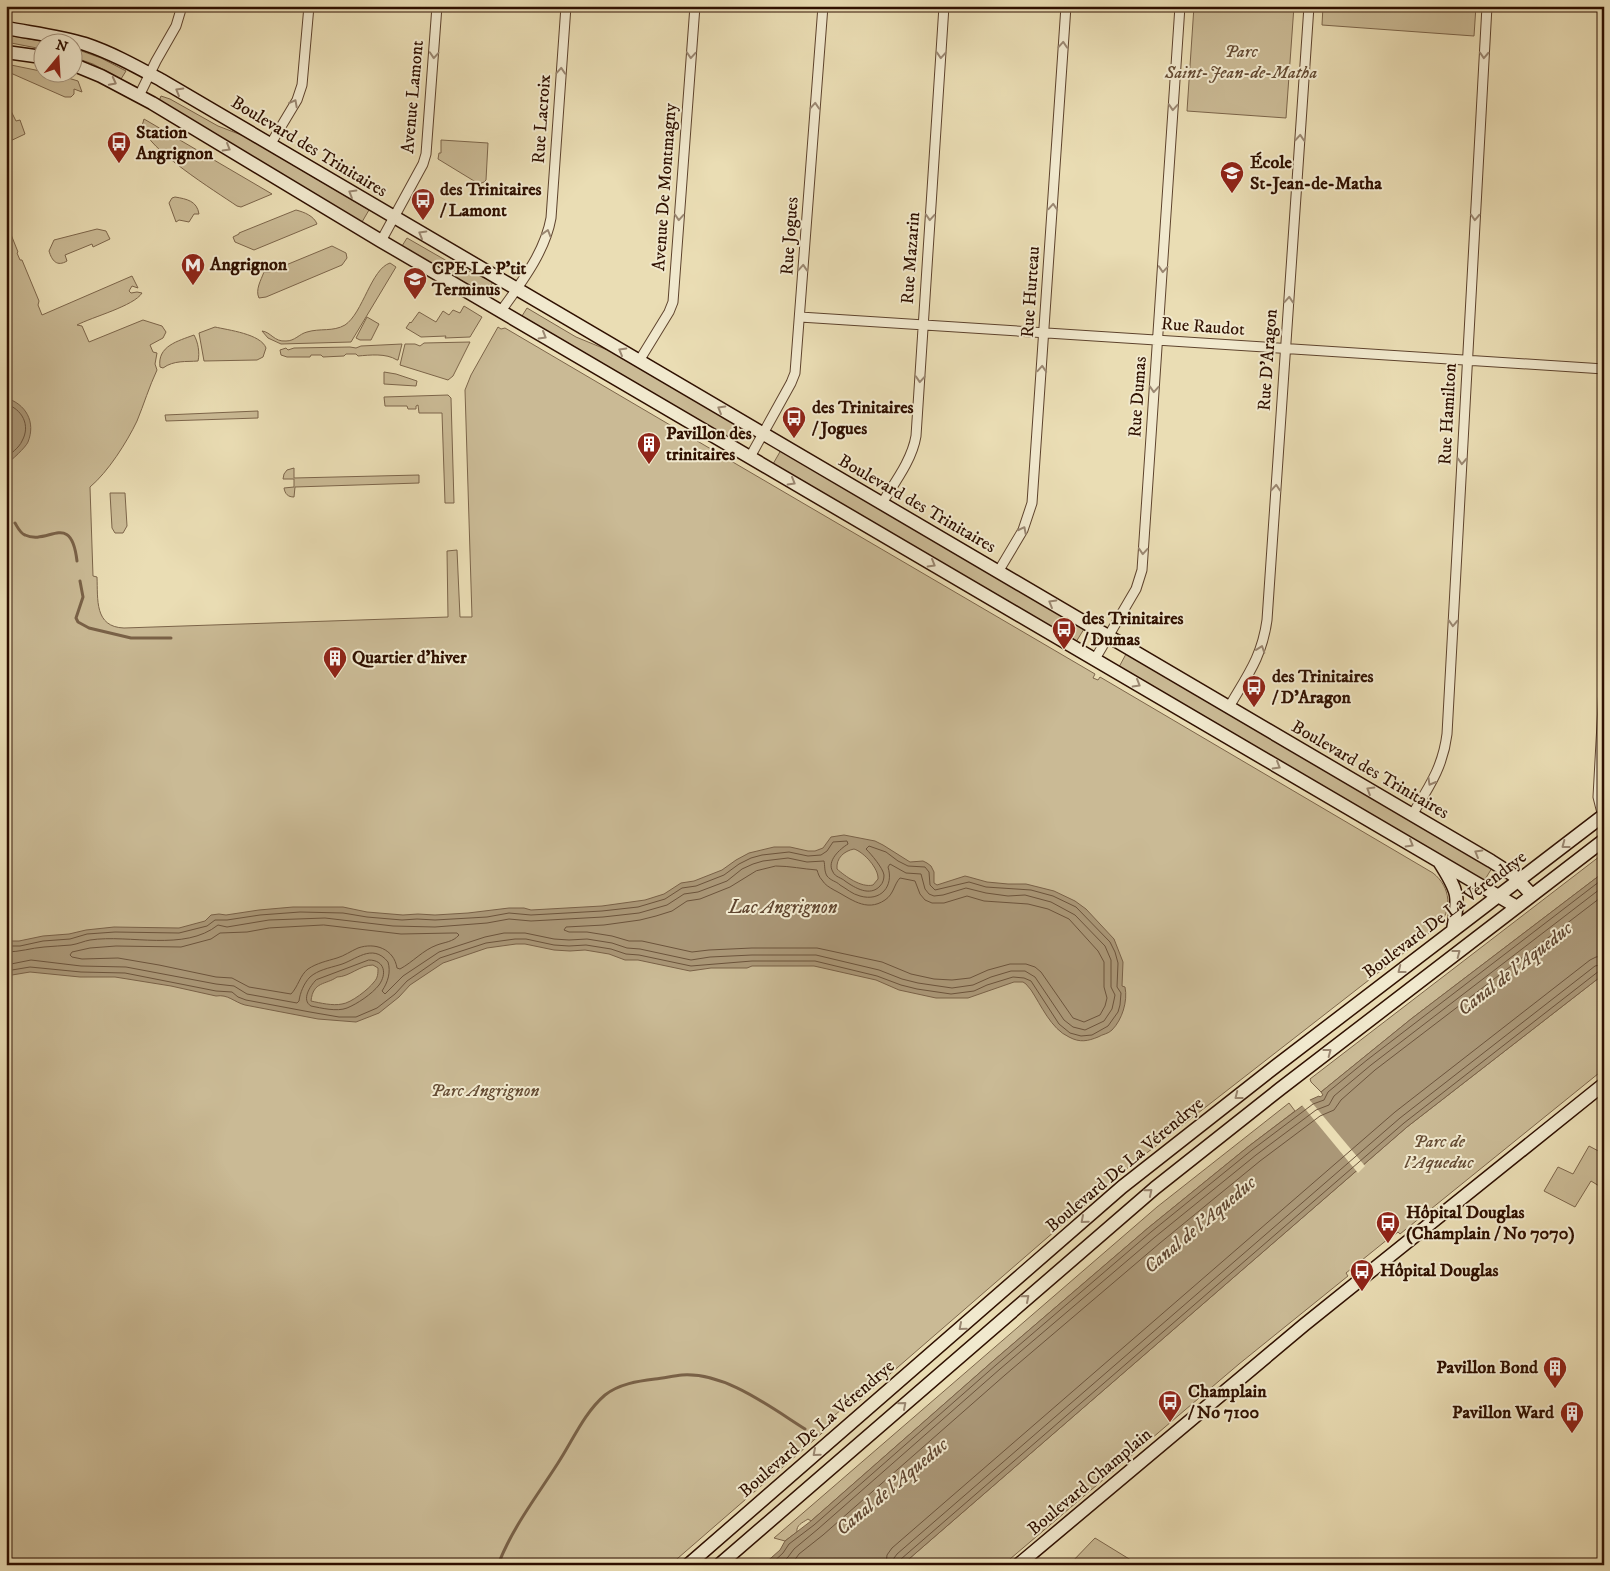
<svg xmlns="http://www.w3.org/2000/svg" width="1610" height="1571" viewBox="0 0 1610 1571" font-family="'IM FELL DW Pica',serif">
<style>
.green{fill:#caba95;stroke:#7c654a}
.water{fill:#aa9777;stroke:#796147;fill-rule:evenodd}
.pier{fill:#eaddb4}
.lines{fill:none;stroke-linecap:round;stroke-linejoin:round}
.shore{stroke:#6c543c;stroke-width:1}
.stream{stroke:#796147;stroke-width:3}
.street-casing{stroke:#5e432d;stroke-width:11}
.secondary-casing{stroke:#2f1000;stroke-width:15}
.street{stroke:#f1e9ce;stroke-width:9}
.secondary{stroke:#f1e9ce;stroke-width:12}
.oneway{stroke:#9a8771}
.labels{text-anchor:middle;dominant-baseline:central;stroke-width:4;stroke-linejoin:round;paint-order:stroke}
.park-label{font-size:18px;font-style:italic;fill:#654c34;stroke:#f1e9ce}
.street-label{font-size:18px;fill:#2f1000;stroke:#f1e9ce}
.poi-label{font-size:18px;font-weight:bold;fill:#2f1000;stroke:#f1e9ce;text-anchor:start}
.water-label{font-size:19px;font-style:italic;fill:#604630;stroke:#f1e9ce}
</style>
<rect width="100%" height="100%" fill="#eaddb4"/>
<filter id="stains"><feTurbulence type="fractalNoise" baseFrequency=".004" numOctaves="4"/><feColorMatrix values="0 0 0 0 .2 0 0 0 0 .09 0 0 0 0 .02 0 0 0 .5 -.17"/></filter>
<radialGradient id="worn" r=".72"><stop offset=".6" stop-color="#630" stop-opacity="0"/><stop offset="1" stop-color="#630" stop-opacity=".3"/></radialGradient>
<path class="green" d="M1194 6H1294L1286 118 1187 111Z
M1323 6H1476L1474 36 1322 25Z
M6 35 47 42H42V49L6 42Z
M73 48 101 58 126 71 121 79 93 64 73 57Z
M6 64 55 74 78 81 82 92 74 89V94L71 97H65L6 71Z
M161 96 170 99 218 126 244 136 369 210 362 222 159 101Z
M6 101 16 121 20 120 25 134 6 143Z
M144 119 272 194 241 207 237 206C215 191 147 149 142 126Z
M441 140 488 143 486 180 484 182 479 184 438 159 439 153H441Z
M175 197C187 199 197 201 199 214H194L189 222 179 220 176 222 169 203 172 198Z
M296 210C304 212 314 216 317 224L254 250 235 242 233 237 239 234V233Z
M6 222 18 252 17 253 20 260H22L39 301 38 305 42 315 132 276 138 288 132 286 129 291 131 293 137 292 142 293C134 306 92 317 77 325L82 326 89 342 143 320 162 326 166 332 163 338 150 345 153 352 157 353 155 364 157 370C149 387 144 404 137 421 127 442 108 472 90 487L93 576 97 577C98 599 94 627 124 628L448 617 447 551 457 550 460 617H472L465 390 471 375 498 327 501 329 505 328 716 452 715 456 721 459 723 456 731 461 1095 674 1093 678 1098 680 1100 677 1433 873C1451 887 1453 911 1437 927L1130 1166 853 1406 848 1404 829 1420V1427L670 1565H6Z
M97 229 106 231 110 239 93 247 92 244 65 255 67 261C57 267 52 261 49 251L54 240Z
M407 238 447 261 493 282 485 295 402 246Z
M332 246 346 253 347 258 342 265 266 297 259 298C255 290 261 280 264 272H269Z
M390 263 396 267 351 342 281 344 268 338 262 331C271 332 274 342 286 341 295 341 299 334 307 332 320 328 333 332 345 325 363 313 371 269 390 263Z
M464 306 482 317 470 337 445 338 446 336 421 337 406 328 410 322 411 323 419 312 436 322 443 311 449 315 453 310 460 313Z
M527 308 576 337 610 351 738 426 731 439 522 316Z
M367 317 379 324 371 340H360L356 338Z
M215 327C228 330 261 334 266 348L263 357 257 360 204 361 199 333Z
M194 335C198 342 200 353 198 361 186 362 174 360 163 368L160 367C157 346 178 341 194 335Z
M470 342 453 376 448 380 400 365 405 344H415L420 346 424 343Z
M402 344 398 360H397C386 353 370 355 358 356L356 354H346L344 356 323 357 321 355H311L310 357H287L281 355 280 350 286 348 288 350 294 348 350 347 356 348 361 346Z
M384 372 396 374 417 381 416 386 384 384Z
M448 395 451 398 454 503H445L442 413H419L418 405 416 406V409H408L407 406H385L384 397Z
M258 411V418L166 421 165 415Z
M781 450 1084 629 1076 642 773 464Z
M294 468V478L419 475V483L295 487 294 497C288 497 285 494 284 488L294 487V479H283L284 474 287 470Z
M110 493H125L127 526 123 533H115L112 528Z
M1126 654 1492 868 1484 881 1119 667Z
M1604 853V872L1411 1019 1321 1092 1311 1082 1310 1079Z
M1604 974V1069L1400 1234 1398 1232 1394 1235 1391 1233 1386 1237 1388 1239 1346 1273 1348 1276 1239 1364 1003 1565H902L1407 1127Z
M1289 1103 1295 1111 1249 1146 1148 1228 993 1361 811 1521 808 1519C802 1523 796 1525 797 1532L785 1541 774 1538 1157 1207Z
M1589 1146 1604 1154V1189L1591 1181 1575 1207 1544 1191 1558 1167 1573 1174Z
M1095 1538 1139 1565H1069Z"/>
<path class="water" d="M6 398C26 404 36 422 28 442 26 447 11 461 6 464Z
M844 835 875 841 883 845 910 862 923 861 927 863 931 866 934 872V883L937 885 965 876 969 877 987 882 1008 884H1026L1054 891 1075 901 1086 909 1114 939 1123 962 1122 986 1125 987C1128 1001 1122 1020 1112 1030 1108 1034 1103 1034 1098 1037 1088 1041 1080 1043 1069 1037 1051 1029 1041 1005 1031 990L1026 984 1023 982H1014L968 998H936L899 990 876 980 814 966H752L747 968H711L690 971 638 960H625L609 954 585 950 570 951 554 950 525 944H516L487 948 443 963 410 985 399 997 379 1013 356 1022 318 1019 245 1005C234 1002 228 994 216 996L171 986 115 977H80L30 972 6 976V941H19L43 936 69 934 86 930 114 927 179 928 205 921 211 915 219 914 226 915 259 910 293 907H343L367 912 403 915 418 914 435 915 468 913 509 908H524L531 910 602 906 645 900 664 894 681 883 694 881 722 870 736 860 749 853 774 847H790L808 851H815L823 848 831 837ZM854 849C864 852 879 869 878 879L873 885C861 888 845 876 837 869 836 858 844 851 854 849ZM373 965 378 968C378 973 378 978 374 982 369 989 351 1003 342 1004 333 1006 320 1003 311 1001 313 981 326 985 337 977 349 977 360 965 373 965Z
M1604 872V974L1407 1127 902 1565H763L780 1550 785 1541 811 1521 993 1361 1148 1228 1249 1146 1310 1100 1319 1096 1320 1097 1323 1095 1321 1092 1411 1019Z"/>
<path class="pier" d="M1308 1098 1365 1166 1358 1173 1301 1104Z"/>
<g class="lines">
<path class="shore" d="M6 404C22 409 31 425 22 441 19 448 11 453 6 458
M776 866C790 866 803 869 817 870 818 873 819 877 822 880 825 885 829 887 834 890 850 898 866 913 885 900 894 894 894 884 900 878L915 881 920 894 925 900 932 903H944L967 896 984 901 1028 904 1048 909 1069 919 1098 951 1104 962V987L1107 998 1105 1006 1100 1015 1084 1022 1073 1018 1041 972 1035 967 1026 964H1010L988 970 970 978 952 980 934 979 911 974 882 962 817 948H752L709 950 692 952 642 941H629L612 936 587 932H569L564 930 566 927 604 925 640 920 656 916 672 911 687 901 700 899 730 887 756 871Z
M324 925 401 934 452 933H457L459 935C453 942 445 942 437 945 423 950 413 962 400 969L397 968C394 949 375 942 358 948 351 951 344 956 337 958 327 961 317 963 308 969 300 975 298 987 291 994L249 987 232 978 216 977 159 965 118 958 82 959 72 957 70 955 72 952 90 948 116 946 181 947 211 939 220 933 247 932 269 928Z
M6 946H20L43 941 70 939 87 934 115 932 179 933 207 926 215 920H227L260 915 300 912 343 913 367 917 402 920 417 919 435 920 487 917 509 913 531 915 602 911 638 907 665 899 682 888 696 886 724 875 739 864 751 858 762 855 789 852 808 856 821 855 827 851 833 842 847 841 848 844C840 849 826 861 833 872 835 877 842 878 845 881 855 888 870 897 880 886 883 883 884 879 884 875 883 868 871 854 866 849L869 846 886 852 898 861 908 866 925 867 929 872 930 885 935 890 969 882 986 887 1031 890 1053 896 1076 907 1110 942 1115 952 1118 963 1117 987 1121 993 1120 1005 1118 1012 1108 1026 1092 1035 1081 1036 1070 1033 1059 1024 1031 981 1024 978 1013 977 987 985 974 991 951 994 917 989 901 985 877 976 815 961H752L691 966 639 955 626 954 611 949 586 945 569 946 554 945 526 939H515L486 943 440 958 407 981 395 994 377 1008 356 1017H339L310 1012 246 1000 238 997 232 992 216 991 125 973 81 972 30 967 6 971
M6 952C20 952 31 948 44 947 53 946 62 946 71 945 78 944 84 941 90 940 130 934 184 952 218 925L227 927 269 920 325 918 393 926 435 927 487 923 509 919 531 921 603 917 639 913 667 905 684 894 698 892 727 881 742 869 753 864 763 861 788 858 807 862 824 861C825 865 824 871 827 876 831 881 836 881 840 885 847 889 852 894 860 896 881 902 894 886 888 867L890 864 906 873 921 874 925 889 929 894 934 896 943 895 966 888 986 893 1008 896 1025 895 1051 902 1075 915 1105 946 1111 960V987L1115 995 1114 1000 1112 1009 1104 1021 1085 1030 1073 1027 1064 1020 1035 977 1025 971H1011L991 977 973 985 952 988 918 983 902 979 879 970 816 955H752L710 957 691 960 640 949 627 948 612 943 587 939 569 940 554 939 525 933H504L485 937 439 952 403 976 385 994 382 991C388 982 391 972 388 962 372 942 355 961 339 965 329 968 318 970 310 977 304 983 300 993 299 1001L297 1003 247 994 234 986 216 984 126 967 81 966 31 960 6 965
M369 960C385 960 387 974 379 985 372 994 357 1004 347 1008 337 1012 321 1008 311 1006 301 1000 310 986 316 980Z
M770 1565 783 1553 789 1544 814 1525 996 1365 1151 1232 1252 1150 1313 1104 1324 1100 1328 1092 1367 1060 1604 878
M780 1565 788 1557 794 1549 818 1529 1000 1369 1155 1237 1256 1155 1316 1110 1329 1105 1334 1096 1371 1065 1604 886
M791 1565 799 1554 823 1535 1005 1375 1160 1243 1260 1161 1320 1116 1334 1110 1341 1100 1375 1070 1604 895
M886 1565 887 1555 892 1548 1395 1112 1590 960 1596 957 1604 956
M893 1565 894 1558 897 1554 1400 1118 1595 966 1604 964
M899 1565 901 1559 1404 1123 1599 971 1604 970"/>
<path class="stream" d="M15 523C18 528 20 533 25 535 48 546 71 510 77 561
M80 581 83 597 76 618 78 622 89 628 131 638H171
M498 1565C512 1528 537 1496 558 1463 573 1440 584 1413 605 1395 619 1384 638 1381 655 1379 664 1378 673 1376 682 1375 725 1372 770 1407 805 1429"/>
<g class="street-casing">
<path id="street" d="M139 96 156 61 176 26 182 6
M270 145 297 100 302 85 309 6
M381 241 423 164 426 154 437 6
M501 311C521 283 545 252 551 218L566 6
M800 317 1604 369
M639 361 669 312 673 302 695 6
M750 457 791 383 795 373 823 6
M882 503C895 482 912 460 916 436L944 6
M998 572 1023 530 1032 503 1066 6
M1095 659 1136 589 1142 570 1180 6
M1604 687 1598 797 1601 809 1604 815
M1229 707C1247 676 1262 657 1267 620L1309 6
M1412 815C1429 787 1443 767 1447 734L1487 6"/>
</g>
<g class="secondary-casing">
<path id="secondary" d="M6 28C32 33 60 36 85 44 112 53 137 67 161 80L1491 861 1513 875 1532 895
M6 52 42 57
M72 64 101 76 152 103 381 241 1517 907
M1440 863C1459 893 1459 895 1453 930
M688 1565 1122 1187 1276 1066 1604 815
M719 1565 1155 1188 1280 1089 1604 840
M1018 1565 1304 1325 1604 1084"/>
</g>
<use href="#street" class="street"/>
<use href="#secondary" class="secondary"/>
</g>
<defs><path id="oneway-chevron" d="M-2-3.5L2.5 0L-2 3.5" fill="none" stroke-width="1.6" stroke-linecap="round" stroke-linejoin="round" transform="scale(1.25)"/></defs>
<g class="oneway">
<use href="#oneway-chevron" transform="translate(1063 45) rotate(-86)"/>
<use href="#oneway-chevron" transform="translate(434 55) rotate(94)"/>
<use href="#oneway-chevron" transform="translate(691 55) rotate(94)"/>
<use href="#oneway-chevron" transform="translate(941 55) rotate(94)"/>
<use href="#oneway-chevron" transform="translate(1484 55) rotate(93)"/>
<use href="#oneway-chevron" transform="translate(561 71) rotate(-86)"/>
<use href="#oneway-chevron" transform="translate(113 82) rotate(27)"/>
<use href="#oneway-chevron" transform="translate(179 91) rotate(-150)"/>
<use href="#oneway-chevron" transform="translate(294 103) rotate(-62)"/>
<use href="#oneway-chevron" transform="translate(815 106) rotate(-86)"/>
<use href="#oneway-chevron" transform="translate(1173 107) rotate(94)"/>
<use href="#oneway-chevron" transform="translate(1300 138) rotate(-86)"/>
<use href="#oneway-chevron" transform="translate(227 148) rotate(30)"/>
<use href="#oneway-chevron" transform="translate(352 193) rotate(-149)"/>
<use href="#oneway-chevron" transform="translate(1053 207) rotate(-86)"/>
<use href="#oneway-chevron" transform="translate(679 217) rotate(94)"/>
<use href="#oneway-chevron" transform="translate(930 217) rotate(94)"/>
<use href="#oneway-chevron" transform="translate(1475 217) rotate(93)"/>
<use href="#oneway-chevron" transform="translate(547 233) rotate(-73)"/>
<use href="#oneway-chevron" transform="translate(422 234) rotate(-150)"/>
<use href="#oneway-chevron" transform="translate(803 268) rotate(-86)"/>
<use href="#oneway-chevron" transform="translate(1163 269) rotate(94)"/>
<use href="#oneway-chevron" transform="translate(1289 300) rotate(-86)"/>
<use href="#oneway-chevron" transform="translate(543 336) rotate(30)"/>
<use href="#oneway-chevron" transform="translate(622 351) rotate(-150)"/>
<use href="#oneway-chevron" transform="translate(1042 369) rotate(-86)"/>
<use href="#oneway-chevron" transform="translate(920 379) rotate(94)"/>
<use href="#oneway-chevron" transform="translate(1154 389) rotate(94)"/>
<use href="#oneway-chevron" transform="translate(721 409) rotate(-150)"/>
<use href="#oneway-chevron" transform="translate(1462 461) rotate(93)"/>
<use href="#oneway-chevron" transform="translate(792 482) rotate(30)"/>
<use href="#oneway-chevron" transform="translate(1276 488) rotate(-86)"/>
<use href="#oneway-chevron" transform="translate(1023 530) rotate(-63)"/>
<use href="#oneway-chevron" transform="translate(1143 551) rotate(94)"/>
<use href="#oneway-chevron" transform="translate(932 564) rotate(30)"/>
<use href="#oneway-chevron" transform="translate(1052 603) rotate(-150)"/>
<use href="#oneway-chevron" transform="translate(1453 623) rotate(93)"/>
<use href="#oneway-chevron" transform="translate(1261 649) rotate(-71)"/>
<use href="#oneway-chevron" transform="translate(1137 684) rotate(30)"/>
<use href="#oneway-chevron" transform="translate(1277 766) rotate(30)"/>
<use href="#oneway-chevron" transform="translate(1431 782) rotate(120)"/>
<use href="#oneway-chevron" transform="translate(1370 790) rotate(-149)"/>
<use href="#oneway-chevron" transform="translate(1410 844) rotate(30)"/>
<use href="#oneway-chevron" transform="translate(1565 845) rotate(143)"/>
<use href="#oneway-chevron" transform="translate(1478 853) rotate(-150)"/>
<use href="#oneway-chevron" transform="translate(1457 953) rotate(-37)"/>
<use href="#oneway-chevron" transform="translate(1401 970) rotate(142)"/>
<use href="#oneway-chevron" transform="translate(1328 1052) rotate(-37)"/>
<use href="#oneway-chevron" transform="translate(1238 1096) rotate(142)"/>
<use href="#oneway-chevron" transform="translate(1149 1192) rotate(-40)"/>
<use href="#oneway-chevron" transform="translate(1084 1220) rotate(139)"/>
<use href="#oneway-chevron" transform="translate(1026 1298) rotate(-41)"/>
<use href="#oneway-chevron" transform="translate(962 1327) rotate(139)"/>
<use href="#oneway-chevron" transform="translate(903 1405) rotate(-41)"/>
<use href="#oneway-chevron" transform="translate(816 1453) rotate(139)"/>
</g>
<defs>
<g id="bus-pin" transform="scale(1.25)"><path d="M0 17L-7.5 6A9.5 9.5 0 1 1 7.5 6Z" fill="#8f2418" stroke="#f1e9ce"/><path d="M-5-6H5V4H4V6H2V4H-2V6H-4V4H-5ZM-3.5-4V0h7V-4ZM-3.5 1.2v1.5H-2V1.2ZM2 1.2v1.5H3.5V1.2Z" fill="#fff"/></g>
<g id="school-pin" transform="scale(1.25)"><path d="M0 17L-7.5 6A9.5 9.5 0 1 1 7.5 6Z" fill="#8f2418" stroke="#f1e9ce"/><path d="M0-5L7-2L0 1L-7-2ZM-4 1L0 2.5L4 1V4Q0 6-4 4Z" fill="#fff"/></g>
<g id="metro-pin" transform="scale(1.25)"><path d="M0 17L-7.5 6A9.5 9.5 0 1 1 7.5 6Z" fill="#8f2418" stroke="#f1e9ce"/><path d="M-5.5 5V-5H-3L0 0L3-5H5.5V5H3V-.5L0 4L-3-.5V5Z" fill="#fff"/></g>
<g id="building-pin" transform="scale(1.25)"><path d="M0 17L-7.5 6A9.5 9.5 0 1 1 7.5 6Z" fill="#8f2418" stroke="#f1e9ce"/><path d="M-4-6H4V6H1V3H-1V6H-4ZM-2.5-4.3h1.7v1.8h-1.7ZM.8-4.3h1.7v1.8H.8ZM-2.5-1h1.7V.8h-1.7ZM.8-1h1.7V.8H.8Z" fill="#fff"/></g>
</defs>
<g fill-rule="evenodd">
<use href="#bus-pin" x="119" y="143"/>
<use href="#school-pin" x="1232" y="173"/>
<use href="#bus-pin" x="423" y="200"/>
<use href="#metro-pin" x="193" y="265"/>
<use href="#school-pin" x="415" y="279"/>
<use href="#bus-pin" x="794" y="418"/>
<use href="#building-pin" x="649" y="444"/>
<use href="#bus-pin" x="1064" y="629"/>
<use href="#building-pin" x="335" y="658"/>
<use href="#bus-pin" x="1254" y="687"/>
<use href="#bus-pin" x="1388" y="1223"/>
<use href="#bus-pin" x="1362" y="1271"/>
<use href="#building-pin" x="1555" y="1368"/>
<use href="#bus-pin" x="1170" y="1402"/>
<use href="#building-pin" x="1572" y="1413"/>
</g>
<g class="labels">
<g class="park-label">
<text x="1241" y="52">Parc<tspan x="1241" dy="21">Saint-Jean-de-Matha</tspan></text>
<text x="485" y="1091">Parc Angrignon</text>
<text x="1439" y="1142">Parc de<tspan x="1439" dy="21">l'Aqueduc</tspan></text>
</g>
<g class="street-label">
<text transform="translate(413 97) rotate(-85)">Avenue Lamont</text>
<text transform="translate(542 119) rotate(-86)">Rue Lacroix</text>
<text transform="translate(309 147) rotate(31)">Boulevard des Trinitaires</text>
<text transform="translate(665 187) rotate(-86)">Avenue De Montmagny</text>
<text transform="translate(790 236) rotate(-86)">Rue Jogues</text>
<text transform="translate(911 258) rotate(-86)">Rue Mazarin</text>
<text transform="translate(1031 292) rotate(-86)">Rue Hurteau</text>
<text transform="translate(1203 327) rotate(4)">Rue Raudot</text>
<text transform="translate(1268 360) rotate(-86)">Rue D'Aragon</text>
<text transform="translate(1138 397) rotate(-86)">Rue Dumas</text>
<text transform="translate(1448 414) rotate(-87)">Rue Hamilton</text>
<text transform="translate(917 504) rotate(30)">Boulevard des Trinitaires</text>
<text transform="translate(1370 770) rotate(30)">Boulevard des Trinitaires</text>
<text transform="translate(1445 915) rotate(-37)">Boulevard De La Vérendrye</text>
<text transform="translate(1125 1165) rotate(-40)">Boulevard De La Vérendrye</text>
<text transform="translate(817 1429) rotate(-41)">Boulevard De La Vérendrye</text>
<text transform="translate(1090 1482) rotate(-40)">Boulevard Champlain</text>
</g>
<g class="poi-label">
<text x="136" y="133">Station<tspan x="136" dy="21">Angrignon</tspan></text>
<text x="1250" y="163">École<tspan x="1250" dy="21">St-Jean-de-Matha</tspan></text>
<text x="440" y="190">des Trinitaires<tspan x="440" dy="21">/ Lamont</tspan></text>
<text x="210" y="265">Angrignon</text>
<text x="432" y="269">CPE Le P'tit<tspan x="432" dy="21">Terminus</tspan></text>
<text x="812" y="408">des Trinitaires<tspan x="812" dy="21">/ Jogues</tspan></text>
<text x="666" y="434">Pavillon des<tspan x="666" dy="21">trinitaires</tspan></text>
<text x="1082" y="619">des Trinitaires<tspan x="1082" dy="21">/ Dumas</tspan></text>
<text x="352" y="658">Quartier d'hiver</text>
<text x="1272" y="677">des Trinitaires<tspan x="1272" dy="21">/ D'Aragon</tspan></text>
<text x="1406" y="1213">Hôpital Douglas<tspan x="1406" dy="21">(Champlain / No 7070)</tspan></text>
<text x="1380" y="1271">Hôpital Douglas</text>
<text x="1538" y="1368" text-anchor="end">Pavillon Bond</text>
<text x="1188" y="1392">Champlain<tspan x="1188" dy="21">/ No 7100</tspan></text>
<text x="1554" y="1413" text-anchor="end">Pavillon Ward</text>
</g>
<g class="water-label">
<text x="783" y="907">Lac Angrignon</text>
<text transform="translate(1515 969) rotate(-38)">Canal de l'Aqueduc</text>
<text transform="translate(1200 1225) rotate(-40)">Canal de l'Aqueduc</text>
<text transform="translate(892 1487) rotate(-40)">Canal de l'Aqueduc</text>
</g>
</g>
<rect width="1610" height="1571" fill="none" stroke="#eaddb4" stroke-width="25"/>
<rect x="8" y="8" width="1595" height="1556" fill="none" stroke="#2f1000" stroke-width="2.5"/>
<rect x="12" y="12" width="1585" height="1546" fill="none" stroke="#2f1000"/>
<g transform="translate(58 58) rotate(18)"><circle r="24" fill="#f1e9ce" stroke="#a3927c"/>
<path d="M0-4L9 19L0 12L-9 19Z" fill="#8f2418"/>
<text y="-8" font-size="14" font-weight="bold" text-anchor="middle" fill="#2f1000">N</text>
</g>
<rect width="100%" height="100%" filter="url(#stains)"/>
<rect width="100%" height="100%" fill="url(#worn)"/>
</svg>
